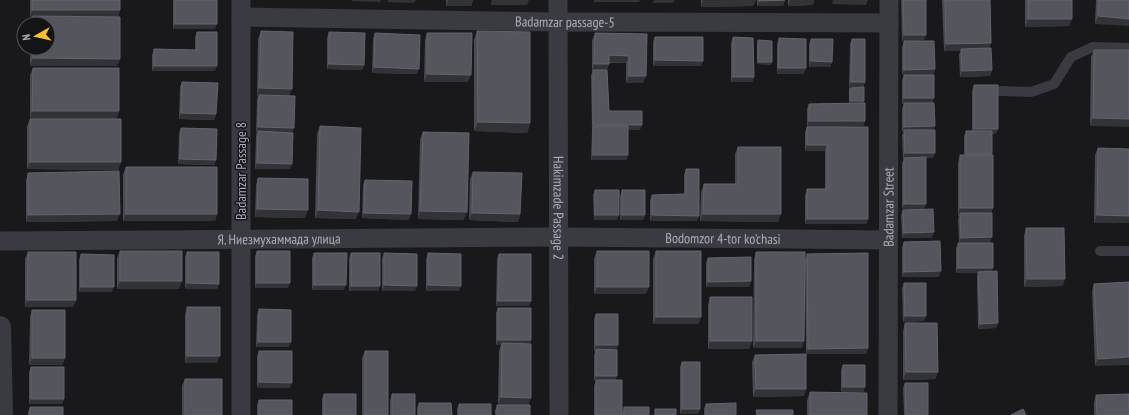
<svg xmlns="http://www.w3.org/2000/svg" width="1129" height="415" viewBox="0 0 1129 415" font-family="'PT Sans Narrow',sans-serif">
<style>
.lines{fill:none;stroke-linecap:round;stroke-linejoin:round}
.service{stroke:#3a3b41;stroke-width:10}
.minor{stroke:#3a3b41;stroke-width:19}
.tertiary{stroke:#3a3b41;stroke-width:22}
.wall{fill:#4a4b51}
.shaded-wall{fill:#323337}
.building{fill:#55565d;stroke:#62646c}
.labels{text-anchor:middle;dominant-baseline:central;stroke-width:3;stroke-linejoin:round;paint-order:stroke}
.street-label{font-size:14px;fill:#abafbc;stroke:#141417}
</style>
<rect width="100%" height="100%" fill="#19191c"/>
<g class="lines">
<path class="service" d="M1001 91 1031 92 1054 84 1071 57 1093 47 1129 48
M1100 251H1129"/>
<g class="minor">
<path id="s1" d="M558 0 559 415"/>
<path id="s2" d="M241 17 558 22 889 23"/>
<path id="s3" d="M0 241 559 237 888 240"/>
<path d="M241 415V0"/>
<path id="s4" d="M888 415 889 0"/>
</g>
<path class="tertiary" d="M0 327 2 415"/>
</g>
<path class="wall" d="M30 0H120L118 17 120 59 117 66H30V48H48V24H30L32 17H30Z
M173 0H217L215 29H173Z
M446 0H473L471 6H446Z
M701 0H756L753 6 701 7Z
M757 0H785L783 6H757Z
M788 0H814L813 5 788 6Z
M901 0H926L924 40 902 41Z
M942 0H990L991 43 989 48 992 70 990 76 960 77 959 54 961 51H944Z
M1025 0H1072L1069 26 1025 27Z
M1096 0H1129L1095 24Z
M261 31 290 96 292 133 290 169H255L256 136 257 132H256L257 100 258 96H257L258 39Z
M477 31 530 123 527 133 474 131V40Z
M197 32 215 71H152V55L154 49 195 50V37Z
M329 32 364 65 362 70 327 69V38Z
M375 33 417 74 372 73 373 39Z
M427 33 468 82H424L425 40Z
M595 33 647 34 643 83H626V63H609L607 70 609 111 640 130H628V155L626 160H591L592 130 591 75 593 72H592V41Z
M655 37 701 66H653V42Z
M733 37 754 77 752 82H731V43Z
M779 38 804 74H777V44Z
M811 39 832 62 830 67H809V44Z
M852 39 865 82 863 87H849L850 44Z
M758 40 771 65 757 64V43Z
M904 41 935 69 933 75V103L934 130 933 158H926L924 209H902V163L904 159H903L902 135 904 132H902V109L904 104H902V80L904 75H902V47Z
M1094 50H1129L1090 126 1091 57Z
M33 68 119 111 116 119H30V75Z
M182 82 216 114 214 120 179 119 180 87Z
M974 85 996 134H992L991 155 993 208 991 213 990 243H980L992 271 998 323 996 328 978 329 977 277 978 273H956V248L959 243 958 219 959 216H958V163L960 155H964V136L966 131H972V91Z
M850 88 864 101 863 103 865 121 863 126 807 127V109L809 104 849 103V90Z
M30 119 121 162 118 170 27 169V126Z
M320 126 356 219 315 218 317 134Z
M807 127H868V219L866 224H805V195L807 189H825V151H805V132Z
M181 128 216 160 214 165 178 164 179 133Z
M423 132 464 220 418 219 420 139Z
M738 147 778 222 700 221 701 192 704 184H735V154Z
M1098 148 1129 149V223H1094L1095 155Z
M126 167 217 214 215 221H123V174Z
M686 169 697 221H650V201L652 195 684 194V175Z
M473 172 520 214 518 222 469 220 470 179Z
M28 173 117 221 26 222V180Z
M258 178 305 218 255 217 256 185Z
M365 180 409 220 362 218 363 185Z
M595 190 617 220H594L593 195Z
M622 190 645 215 643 220H620V196Z
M903 210 932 238H902L901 215Z
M1026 228 1063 286 1024 287V236Z
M904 242 939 277H902V247Z
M120 251 179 289H117V258Z
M257 251 288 288H255V256Z
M597 251 646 294H594V259Z
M656 251 701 317 698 324H653V259Z
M28 252 76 300 73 307H25V259Z
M187 252 219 284 217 289H185V257Z
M756 252 802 348H753L754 259Z
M314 253 344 290H312V258Z
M351 253 380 286 378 291H349V258Z
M384 253 415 291H382V259Z
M428 253 459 291H426V259Z
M81 254 112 292H79V260Z
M499 254 531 301 529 306H496L497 259Z
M807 254 868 348 866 354H806L805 259Z
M708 258 751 281 749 287H706V263Z
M1129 282 1095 366 1092 291 1094 284Z
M904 283 924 321 903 322 902 288Z
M710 297 752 341 749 349H708V305Z
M187 307 217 363H185V315Z
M498 308 531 340 530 344 529 405 530 415H495V410L498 405 499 351 501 345H496V313Z
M259 309 289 347H256L257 315Z
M32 310 65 358 62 365H29L30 317Z
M596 314 618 345 616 350 617 376 615 380 622 415H594V386L596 381H594V355L595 351H594V319Z
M905 323 938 372 935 379 903 380V331Z
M259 351 290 388H257V356Z
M365 351 388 415H362V358Z
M755 355 806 389 804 396 753 397 752 362Z
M682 362 700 409 698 414H680V367Z
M843 365 865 387 863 392H841V370Z
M31 367 64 399 62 404H29V372Z
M185 379 222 415H182V386Z
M905 383 928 415H904L903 388Z
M810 392 867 415H807V400Z
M324 394 356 415H322V399Z
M392 394 415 415H390V400Z
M1096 395 1129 415H1094V403Z
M259 400 292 415H257V405Z
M419 403 452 415H417V408Z
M459 404 491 415H457V409Z
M706 404 736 415H704V409Z
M30 407 63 415H28V412Z
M624 407 649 415H622V413Z"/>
<path class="shaded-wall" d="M352 0H381L380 2 351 1Z
M388 0H416L414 3 387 2Z
M448 0H473L471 6H446Z
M492 0H529L527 5H490Z
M594 0H640L639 2H594Z
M654 0H675L673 3H653Z
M703 0H756L753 6 701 7Z
M785 0 783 6H757L759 1Z
M790 0H814L813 5 788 6Z
M833 0H868L866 5 832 4Z
M32 10H120L118 18 30 17Z
M1098 16 1129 19V26L1095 24Z
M1028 19H1072L1069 26 1025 27Z
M175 24H217L215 29H173Z
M904 35H926L924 40 902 41Z
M991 43 988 50 961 49V51H944L946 44Z
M609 55 629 56 626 63 606 62Z
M33 58 120 59 117 66H30Z
M655 60 703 61 701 66H653Z
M811 61 832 62 830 67H809Z
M758 62H772L771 65 757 64Z
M329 64 364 65 362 70 327 69Z
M594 64H609L606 72 593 70V72H592Z
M154 66H217L215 71H152Z
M374 67 419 69 417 74 372 73Z
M778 68H806L804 74H777Z
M935 69 933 75H902L904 70Z
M992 70 990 76 960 77 962 71Z
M427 74 471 75 468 82H424Z
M629 76H646L643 83H626Z
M733 77H754L752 82H731Z
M851 82H865L863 87H849Z
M259 88 292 89 289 96H257Z
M904 98H934L932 103 902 104Z
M850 101H864L863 104H849Z
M32 111H119L116 119H30Z
M181 113 216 114 214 120 179 119Z
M1093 118 1129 119V127L1090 126Z
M809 121H865L863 126 807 127Z
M478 122 530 123 527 133 474 131Z
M593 125H642L640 130H593V126L592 130Z
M935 126 933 132 904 130V132H902L904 127Z
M258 127 294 128 292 133 256 132Z
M974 129H998L996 134H972Z
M807 145H827L825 151H805Z
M905 153H935L933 158 903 159Z
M966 154H992L990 159H964Z
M593 155H628L626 160H591Z
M180 159 216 160 214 165 178 164Z
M30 162H121L118 170 27 169Z
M257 163 292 164 290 169H255Z
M904 204H926L924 209H902Z
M960 208H993L990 216 960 213 959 216H958Z
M257 209 308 210 305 218 255 217Z
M318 210 359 212 356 219 315 218Z
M420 211 467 212 464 220 418 219Z
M364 213 411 214 409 220 362 218Z
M472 213 520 214 518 222 469 220Z
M120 214 117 221 26 222 28 215Z
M126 214H217L215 221H123Z
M703 214H781L778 222 700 221Z
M595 215H619L617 220H594Z
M622 215H645L643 220H620Z
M652 215 699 216 697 221H650Z
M1097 215 1129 216V223H1094Z
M807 219H868L866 224H805Z
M934 232 932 238H902L904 233Z
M992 237 990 243H959L961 238Z
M958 268H993L991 274 978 272V273H956Z
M941 271 939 277H902L904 272Z
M1027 279H1065L1063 286 1024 287Z
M120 281H182L179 289H117Z
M751 281 749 287H706L708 282Z
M187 283 219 284 217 289H185Z
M257 283H290L288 288H255Z
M314 285H346L344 290H312Z
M384 285 417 286 415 291H382Z
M428 285 461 286 459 291H426Z
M351 286H380L378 291H349Z
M81 287H114L112 292H79Z
M597 287H649L646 294H594Z
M27 300H76L73 307H25Z
M498 301H531L529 306H496Z
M905 316H926L924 321 903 322Z
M656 317H701L698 324H653Z
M998 323 996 328 978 329 980 324Z
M498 340H531L529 346 502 343 501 345H496Z
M710 341H752L749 349H708Z
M756 341H804L802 348H753Z
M258 342H291L289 347H256Z
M596 345H618L616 351 596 349 595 351H594Z
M868 348 866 354H806L808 349Z
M187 356H220L217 363H185Z
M1129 357V365L1095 366 1098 359Z
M32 358H65L62 365H29Z
M906 372H938L935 379 903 380Z
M596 376H617L615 381H594Z
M259 382 292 383 290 388H257Z
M843 387H865L863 392H841Z
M756 389H806L804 396 753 397Z
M501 397 531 398 528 406 498 405Z
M31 399H64L62 404H29Z
M682 409H700L698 414H680Z"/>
<path class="building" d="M32 0H120V10H32Z
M175 0H217V24H175Z
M759 0H785L759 1Z
M903 0H926V35H904Z
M945 0H990L991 43 946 44Z
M1028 0H1072V19H1028Z
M1099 0H1129V19L1098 16Z
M33 16 120 17V59L33 58V48H48V24H33Z
M261 31 293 32 292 89 259 88Z
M477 31 530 32V123L478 122Z
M197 32H217V66H154V49L197 50Z
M329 32 365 33 364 65 329 64Z
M375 33 420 35 419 69 374 67Z
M427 33H472L471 75 427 74Z
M595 33 647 34 646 76H629V56L609 55V64H594Z
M655 37H703V61L655 60Z
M733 37 753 38 754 77H733Z
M779 38 806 39V68H778Z
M811 39H833L832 62 811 61Z
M852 39H865V82H851Z
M758 40 772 41V62H758Z
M904 41H934L935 69 904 70Z
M991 48 992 70 962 71 961 49Z
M1094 50H1129V119L1093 118Z
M33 68H119V111H32Z
M593 70H607L609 111H642V125H593Z
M904 75H934V98H904Z
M182 82 218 83 216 114 181 113Z
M974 85H998V129H974Z
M864 87V101H850V88Z
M259 95 295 96 294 128 258 127Z
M865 103V121H809V104Z
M904 103H934L935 126 904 127Z
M30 119H121V162H30Z
M320 126 361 128 359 212 318 210Z
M593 126H628V155H593Z
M807 127H868V219H807V189H827V145H807Z
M181 128 217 129 216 160 180 159Z
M904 130H935V153H905Z
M258 131 293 133 292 164 257 163Z
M966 131H992V154H966Z
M423 132 469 133 467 212 420 211Z
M738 147H781V214H703L704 184H738Z
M1098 148 1129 149V216L1097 215Z
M960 155H993V208H960Z
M926 157V204H904V158Z
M126 167H217V214H126Z
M686 169H699V216L652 215V195L686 194Z
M119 171 120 214 28 215V173Z
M473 172 522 173 520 214 472 213Z
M258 178 308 179V210L257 209Z
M365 180 412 181 411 214 364 213Z
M595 190H619V215H595Z
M622 190H645V215H622Z
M933 209 934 232 904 233 903 210Z
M960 213H992V237L961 238Z
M1026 228H1064L1065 279H1027Z
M940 241 941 271 904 272V242Z
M958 243H993V268H958Z
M120 251H182V281H120Z
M257 251H290V283H257Z
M597 251H649V287H597Z
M656 251H701V317H656Z
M28 252H76V300H27Z
M187 252H219V284L187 283Z
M756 252H805L804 341H756Z
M314 253H347L346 285H314Z
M351 253H380V286H351Z
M384 253 417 254V286L384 285Z
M428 253 461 254V286L428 285Z
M868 253V348L808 349 807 254Z
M81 254 114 255V287H81Z
M499 254H531V301H498Z
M751 257V281L708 282V258Z
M997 271 998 323 980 324 978 272Z
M1129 282V357L1098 359 1094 284Z
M904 283H926V316H905Z
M710 297H752V341H710Z
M187 307H220V356H187Z
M498 308H531V340H498Z
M259 309 291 310V342H258Z
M32 310H65V358H32Z
M596 314H618V345H596Z
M905 323H937L938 372H906Z
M502 343 531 344V398L501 397Z
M596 349 617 350V376H596Z
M259 351H292V383L259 382Z
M365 351H388V415H365Z
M806 354V389H756L755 355Z
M682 362H700V409H682Z
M843 365H865V387H843Z
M31 367H64V399H31Z
M185 379H222V415H185Z
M596 380H622V415H596Z
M905 383H928V415H906Z
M810 392 867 393V415H810Z
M324 394H356V415H324Z
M392 394H415V415H392Z
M1129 394V415H1097L1096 395Z
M259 400H292V415H259Z
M419 403H451L452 415H419Z
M736 403V415H706V404Z
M459 404H491V415H459Z
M497 405H530V415H497Z
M30 407H63V415H30Z
M624 407H649V415H624Z
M655 409H676V415H655Z
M1023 409 1026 415H1011Z
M756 410H793V415H757Z"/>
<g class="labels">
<g class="street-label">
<text stroke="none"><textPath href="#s2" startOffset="324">Badamzar passage-5</textPath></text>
<text transform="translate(241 171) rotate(-90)">Badamzar Passage 8</text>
<text stroke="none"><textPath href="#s1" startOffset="208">Hakimzade Passage 2</textPath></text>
<text stroke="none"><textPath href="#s4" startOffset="208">Badamzar Street</textPath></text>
<text stroke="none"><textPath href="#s3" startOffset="279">Я. Ниезмухаммада улица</textPath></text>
<text stroke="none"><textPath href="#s3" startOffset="723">Bodomzor 4-tor ko'chasi</textPath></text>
</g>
</g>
<g transform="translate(36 36) rotate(262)"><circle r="19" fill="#141417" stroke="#505259"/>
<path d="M0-3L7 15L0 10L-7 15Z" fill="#febf2f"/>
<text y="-6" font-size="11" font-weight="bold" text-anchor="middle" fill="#abafbc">N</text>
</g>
</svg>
